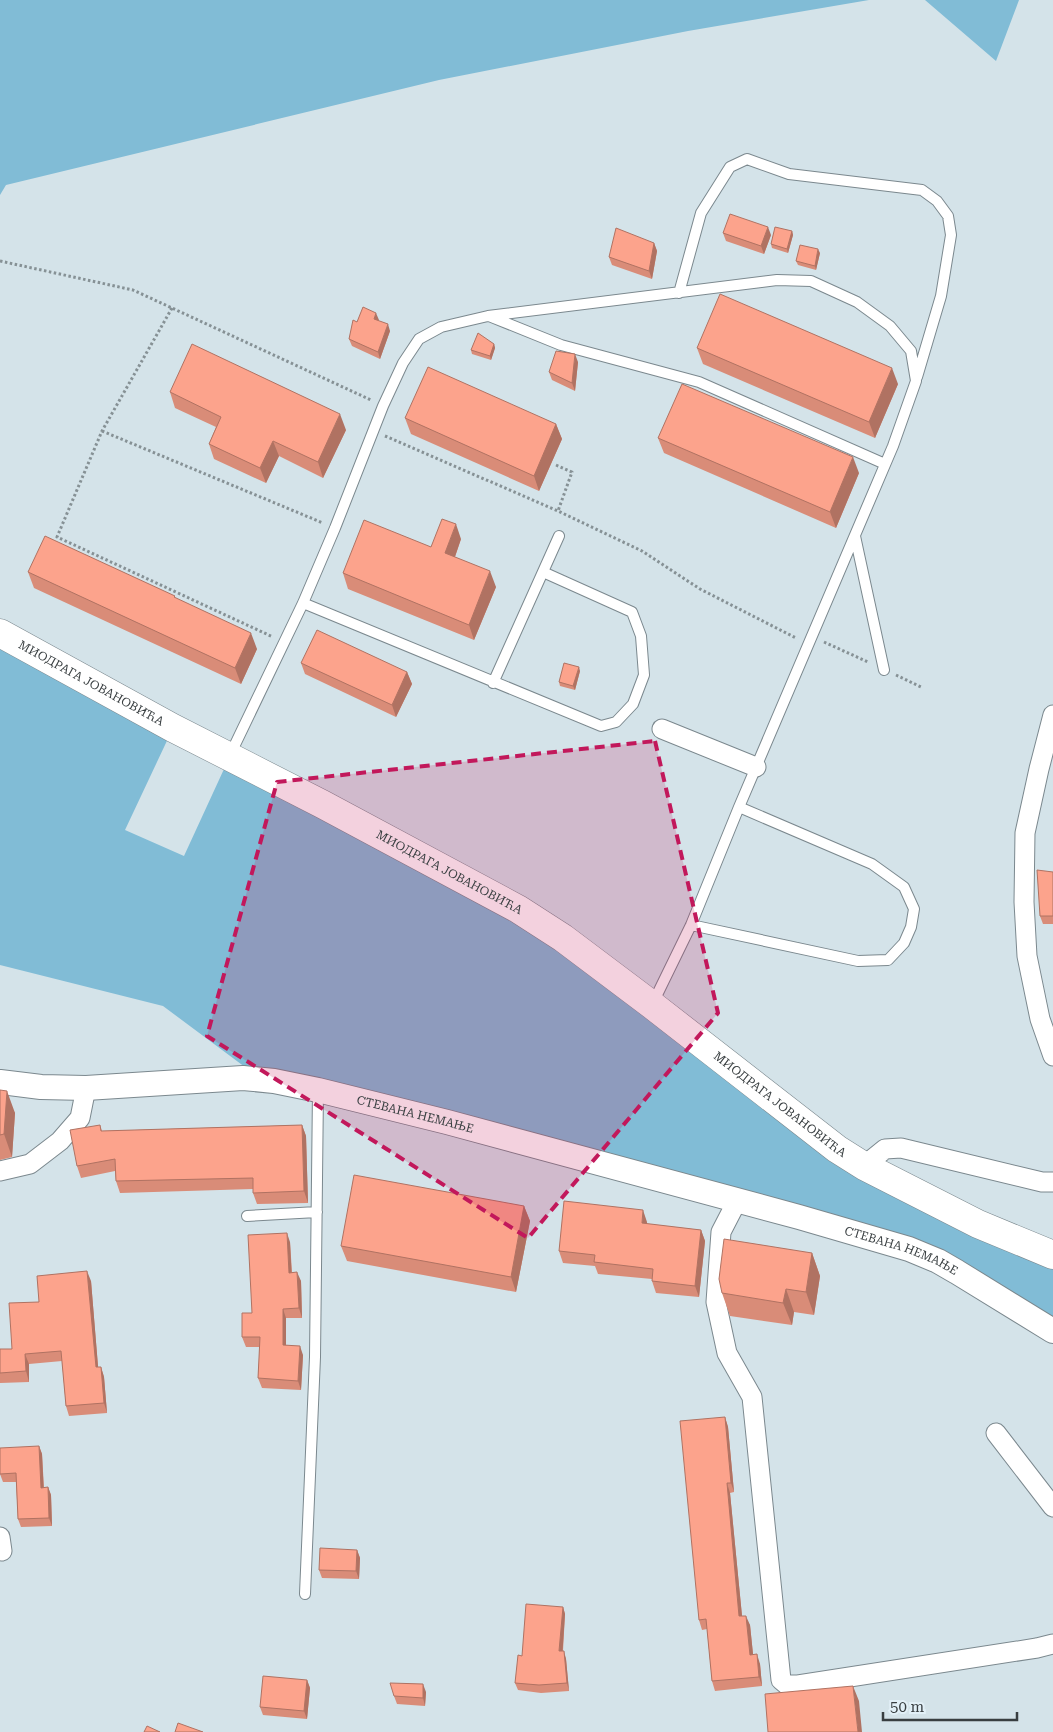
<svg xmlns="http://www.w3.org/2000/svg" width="1053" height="1732" viewBox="0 0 1053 1732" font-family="'Roboto Serif',serif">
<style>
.green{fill:#81bcd6}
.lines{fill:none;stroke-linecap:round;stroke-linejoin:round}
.service-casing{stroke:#7b888e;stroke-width:12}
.minor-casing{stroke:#7b888e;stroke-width:21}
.tertiary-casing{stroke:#7b888e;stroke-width:26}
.primary-casing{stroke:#7b888e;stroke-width:29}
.path{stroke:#869195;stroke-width:3;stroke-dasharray:2.5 2.5;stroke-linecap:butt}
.service{stroke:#fff;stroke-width:10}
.minor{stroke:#fff;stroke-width:19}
.tertiary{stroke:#fff;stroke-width:24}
.primary{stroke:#fff;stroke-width:28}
.wall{fill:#d98c78}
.shaded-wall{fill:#b07262}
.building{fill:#fca38c;stroke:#b07262}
.marked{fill:#c2185b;fill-opacity:0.2;stroke:#c2185b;stroke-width:4;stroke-dasharray:10 6;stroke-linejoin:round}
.labels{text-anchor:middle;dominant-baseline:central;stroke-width:5;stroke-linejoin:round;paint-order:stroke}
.street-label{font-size:12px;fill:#383e40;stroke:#e2f0f7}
</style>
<rect width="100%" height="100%" fill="#d4e3e9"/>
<path class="green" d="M0 0H869L688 31 439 80 6 185 0 195Z
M925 0H1019L996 61Z
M0 633 173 728 125 830 184 856 230 756 495 896 787 1109 1053 1255V1331L957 1272 261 1079 163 1006 0 965Z"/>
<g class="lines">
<g class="service-casing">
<path id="service" d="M679 293 701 213 730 167 747 159 789 174 922 190 937 201 948 216 951 235 941 296 917 377
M489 316 561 345 699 382 885 464
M855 536 884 670
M303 603 601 726 616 722 633 704 644 675 641 636 632 612 543 572
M493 683 559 536
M230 755 303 603 335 528 383 406 403 363 419 339 441 327 488 316 777 280 811 281 857 302 890 326 911 351 916 381 893 446 739 807 691 925 652 1005
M691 925 858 961 888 960 904 943 911 927 914 909 904 887 872 864 739 807
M247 1216 317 1212
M305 1594 315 1357 318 1090"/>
</g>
<g class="minor-casing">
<path id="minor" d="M1053 715 1039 769 1025 833 1024 902 1027 956 1040 1019 1053 1056
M662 729 756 767
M864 1166 885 1149 901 1148 1042 1182H1053
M0 1171 30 1164 60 1141 80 1118 86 1088
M737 1201 721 1232 716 1302 727 1353 752 1397 781 1680 787 1685H798L1037 1648 1053 1644
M996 1433 1053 1507
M0 1537 2 1551"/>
</g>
<g class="tertiary-casing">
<g id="tertiary">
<path id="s1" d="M0 1082 41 1087 86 1088 243 1078 274 1081 318 1090 447 1122 799 1217 909 1249 938 1261 957 1272 1053 1331"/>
</g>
</g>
<g class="primary-casing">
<g id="primary">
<path id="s2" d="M0 633 173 728 322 804 518 909 563 938 652 1005 837 1149 864 1166 978 1224 1053 1255"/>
</g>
</g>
<path class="path" d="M0 261 133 290 371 400
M172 308 102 431 57 537 273 637
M102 431 323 523
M385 436 558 511 642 551 700 589 796 638
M556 465 572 472 558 511
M824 642 868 662
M896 675 921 687"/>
<use href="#service" class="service"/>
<use href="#minor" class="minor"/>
<use href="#tertiary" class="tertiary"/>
<use href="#primary" class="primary"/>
</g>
<path class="wall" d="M792 231 793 235 788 253 772 248 771 244Z
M723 233 771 235 764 254 726 241Z
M654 243 657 251 652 279 612 265 609 257Z
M820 253 816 270 798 265 796 261Z
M378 320 390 331 380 359 352 346 349 339 357 322 379 320Z
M494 344 495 348 491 360 472 354 471 350Z
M697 348 898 384 875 438 703 364Z
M578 362 575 391 552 380 549 372Z
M170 392 346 430 323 478 279 456 266 483 214 459 209 444 216 427 175 408Z
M405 418 556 424 562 439 539 491 411 434Z
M658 438 859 473 836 528 664 453Z
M461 539 455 557 496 587 474 640 348 589 343 573Z
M28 572 175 598 257 649 241 684 34 588Z
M301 663 407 672 412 684 396 717 305 674Z
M580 671 575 690 560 686 559 682Z
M1053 872V924H1043L1040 916Z
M0 1090 15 1113 12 1157 0 1160Z
M100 1125 102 1131 302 1125 306 1136 308 1203 257 1204 253 1193V1189L120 1193 116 1181 115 1171 81 1178 77 1166Z
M524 1206 530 1221 516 1292 347 1261 341 1246Z
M647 1222V1224L701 1230 705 1241 699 1297 656 1293 652 1281V1279L598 1274 595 1266 563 1263 559 1251Z
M290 1242 292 1272 301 1281 302 1318H286V1345L303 1355 301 1390 262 1388 258 1378 260 1347H246L242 1337 252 1313Z
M812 1253 820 1276 814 1315 794 1312 792 1325 730 1316 722 1293Z
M91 1281 98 1367H101L104 1377 107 1413 69 1416 66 1406 62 1361 29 1364V1382L0 1383V1349H12L39 1302Z
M725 1417 728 1427 734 1492 730 1493 742 1616 750 1625 753 1654 760 1664 762 1686 715 1691 712 1681 707 1629 702 1630 699 1620Z
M39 1446 42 1454 44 1488 48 1487 51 1495 52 1526 21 1527 18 1519 16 1482H3L0 1474Z
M357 1550 360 1558 359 1579 322 1578 319 1570Z
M563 1607 565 1614 563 1651 566 1659 569 1691 541 1693 518 1690 515 1683 522 1656Z
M307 1680 310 1688 307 1719 263 1715 260 1707Z
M426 1692 425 1706 397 1704 394 1696Z"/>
<path class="shaded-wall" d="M768 227 771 235 764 254 761 246Z
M792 231 793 235 788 253 787 249Z
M654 243 657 251 652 279 649 271Z
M818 249 820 253 816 270 815 266Z
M376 313 379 320 376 325 374 319Z
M388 324 390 331 380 359 378 352Z
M494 344 495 348 491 360 490 356Z
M575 354 578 362 575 391 572 383Z
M892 368 898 384 875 438 869 422Z
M340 414 346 430 323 478 318 462Z
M556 424 562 439 539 491 534 476Z
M273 441 279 456 266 483 260 468Z
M853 457 859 473 836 528 830 512Z
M456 524 461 539 451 568 445 553Z
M490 571 496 587 474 640 469 625Z
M251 633 257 649 241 684 235 668Z
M579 667 580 671 575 690 573 686Z
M407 672 412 684 396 717 392 705Z
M7 1091 15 1113 12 1157 4 1134Z
M302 1125 306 1136 308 1203 304 1191Z
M524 1206 530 1221 516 1292 511 1277Z
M643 1210 647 1222 646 1234 642 1223Z
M701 1230 705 1241 699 1297 695 1286Z
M287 1233 290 1242 292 1282 289 1273Z
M812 1253 820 1276 814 1315 806 1292Z
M87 1271 91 1281 99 1378 96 1367Z
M297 1272 301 1281 302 1318 299 1308Z
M786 1289 794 1312 792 1325 783 1303Z
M283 1309 286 1318V1354L283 1345Z
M300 1346 303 1355 301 1390 298 1381Z
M25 1354 29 1364V1382L26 1371Z
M101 1367 104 1377 107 1413 104 1403Z
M725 1417 728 1427 734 1492 731 1483Z
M39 1446 42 1454 44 1496 41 1488Z
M727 1483 730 1493 743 1626 739 1616Z
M48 1487 51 1495 52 1526 49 1518Z
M357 1550 360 1558 359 1579 356 1571Z
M563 1607 565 1614 562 1659 559 1651Z
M746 1616 750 1625 754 1664 750 1655Z
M564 1651 566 1659 569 1691 567 1683Z
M757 1654 760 1664 762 1686 759 1677Z
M307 1680 310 1688 307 1719 304 1711Z
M423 1684 426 1692 425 1706 423 1698Z
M853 1686 859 1701 862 1732H858Z"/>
<path class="building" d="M730 214 768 227 761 246 723 233Z
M775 227 792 231 787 249 771 244Z
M616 228 654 243 649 271 609 257Z
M800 245 818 249 815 266 796 261Z
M720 294 892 368 869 422 697 348Z
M363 307 376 313 374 319 388 324 378 352 349 339 353 320 357 322Z
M478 333 494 344 490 356 471 350Z
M192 344 340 414 318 462 273 441 260 468 209 444 221 417 170 392Z
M556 351 575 354 572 383 549 372Z
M428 367 556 424 534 476 405 418Z
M682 384 853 457 830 512 658 438Z
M442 519 456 524 445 553 490 571 469 625 343 573 364 520 431 547Z
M45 536 175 596 174 597 251 633 235 668 28 572Z
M317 630 407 672 392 705 301 663Z
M564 663 579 667 573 686 559 682Z
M1037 870 1053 872V916H1040Z
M0 1090 7 1091 4 1134 0 1135Z
M100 1125 101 1131 302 1125 304 1191 253 1193V1178L116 1181 115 1159 77 1166 70 1130Z
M354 1175 524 1206 511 1277 341 1246Z
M564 1201 643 1210 642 1223 701 1230 695 1286 652 1281 653 1269 594 1262 595 1255 559 1251Z
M287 1233 289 1273 297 1272 299 1308 283 1309V1345L300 1346 298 1381 258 1378 260 1337H242V1313H252L248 1235Z
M724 1239 812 1253 806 1292 786 1289 783 1303 722 1293 719 1279Z
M87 1271 96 1367H101L104 1403 66 1406 61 1351 25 1354 26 1371 0 1373V1349H12L9 1303 39 1302 37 1276Z
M725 1417 731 1483H727L739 1616H746L750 1655 757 1654 759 1677 712 1681 706 1619 699 1620 680 1421Z
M39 1446 41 1488 48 1487 49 1518 18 1519 16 1473 0 1474V1448Z
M320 1548 357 1550 356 1571 319 1570Z
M526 1604 563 1607 559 1651H564L567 1683 539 1685 515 1683 518 1655 522 1656Z
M263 1676 307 1680 304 1711 260 1707Z
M390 1683 423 1684V1698L394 1696Z
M853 1686 858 1732H768L765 1694Z
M178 1723 203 1732H175Z
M147 1726 160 1732H144Z"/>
<path class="marked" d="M655 741 718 1013 528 1238 207 1036 277 782Z"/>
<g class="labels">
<g class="street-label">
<text stroke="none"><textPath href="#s2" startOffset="104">МИОДРАГА ЈОВАНОВИЋА</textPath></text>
<text stroke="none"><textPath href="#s2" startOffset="509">МИОДРАГА ЈОВАНОВИЋА</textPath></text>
<text stroke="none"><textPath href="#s2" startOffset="914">МИОДРАГА ЈОВАНОВИЋА</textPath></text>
<text stroke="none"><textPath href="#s1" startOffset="420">СТЕВАНА НЕМАЊЕ</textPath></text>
<text stroke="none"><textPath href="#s1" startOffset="925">СТЕВАНА НЕМАЊЕ</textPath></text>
</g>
</g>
<path d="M883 1712v8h134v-8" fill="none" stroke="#383e40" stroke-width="2.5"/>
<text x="890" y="1712" font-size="15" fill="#383e40" stroke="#e2f0f7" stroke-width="4" paint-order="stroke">50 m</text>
</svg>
